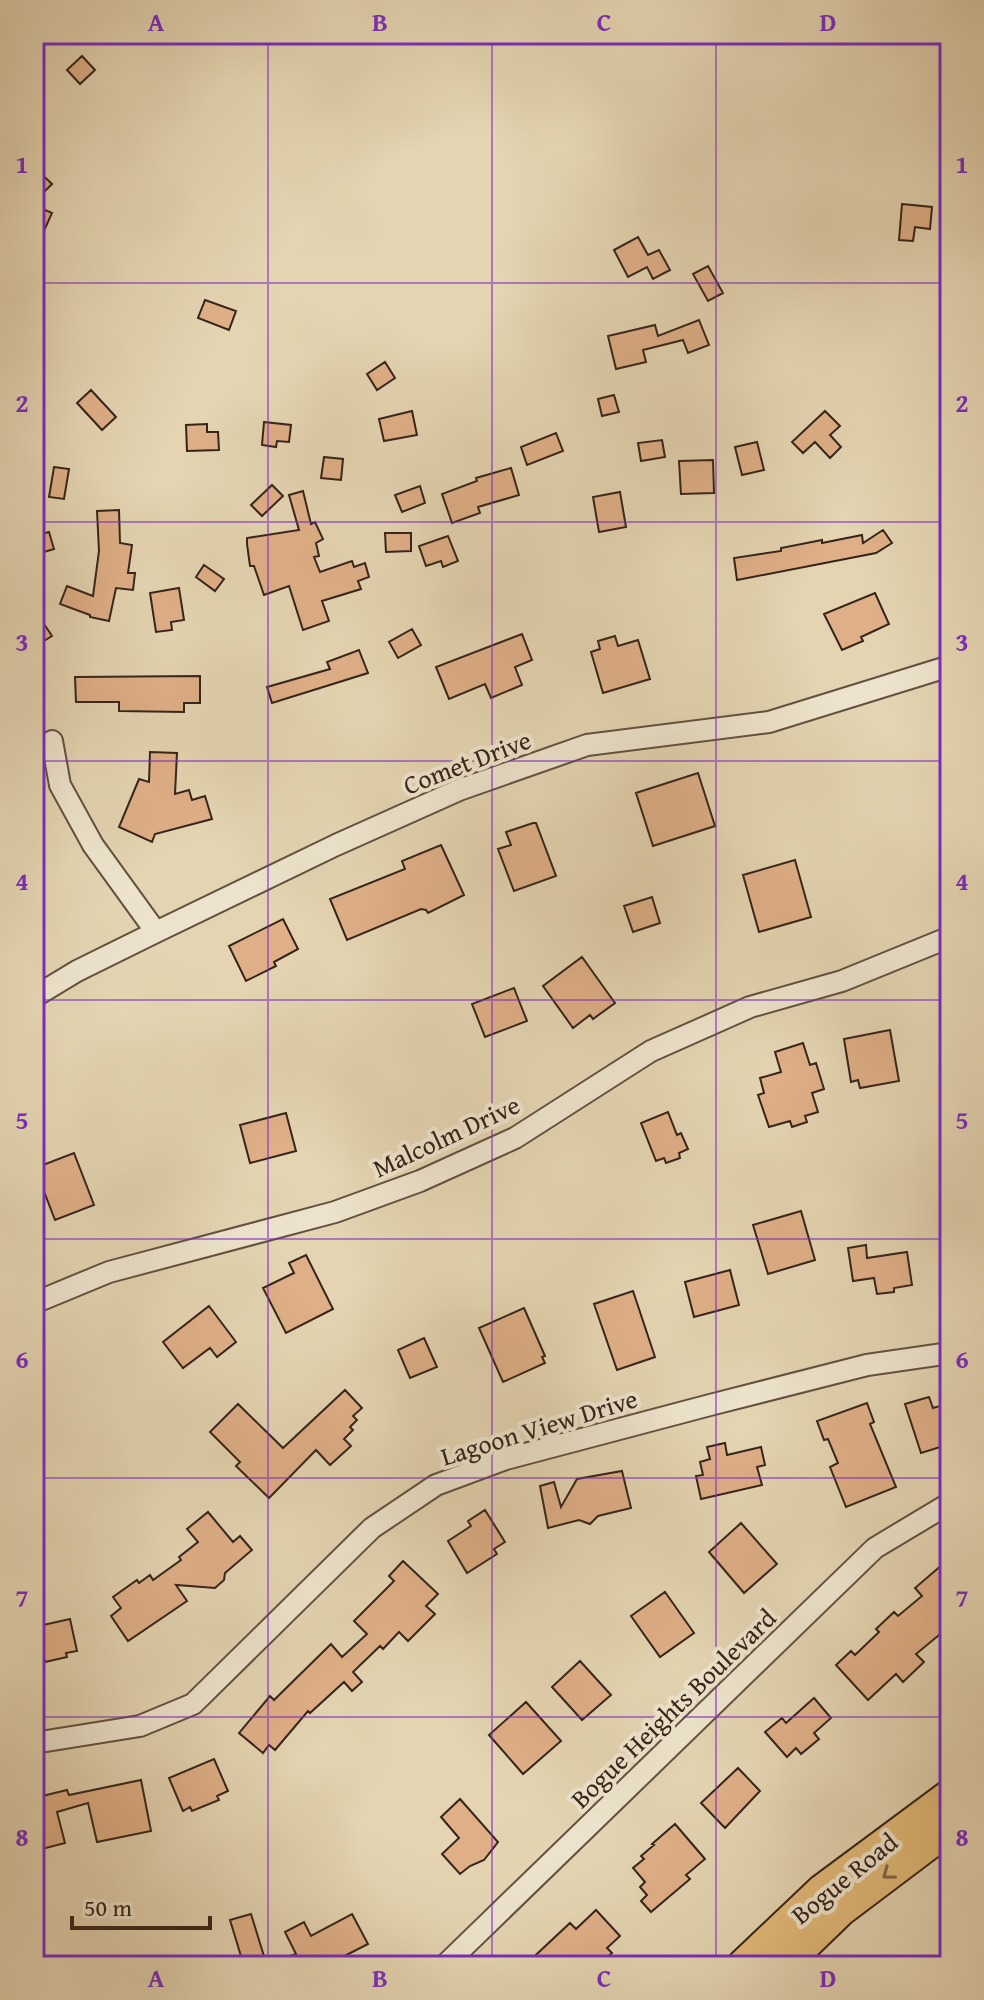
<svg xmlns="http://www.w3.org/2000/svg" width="984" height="2000" viewBox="0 0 984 2000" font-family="'Gentium Book Plus',serif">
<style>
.building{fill:#dfaf87;stroke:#36241a;stroke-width:2}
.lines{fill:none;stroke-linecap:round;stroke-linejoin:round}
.minor-casing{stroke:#625040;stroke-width:24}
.primary-casing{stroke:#36241a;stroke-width:36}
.minor{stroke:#ede3cc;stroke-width:20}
.primary{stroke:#e2ba78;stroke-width:32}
.oneway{stroke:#836844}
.grid{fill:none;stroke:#7b2cbf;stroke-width:2;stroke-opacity:0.55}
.labels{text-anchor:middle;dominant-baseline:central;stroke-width:8;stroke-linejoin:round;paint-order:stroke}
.street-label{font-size:26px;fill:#36241a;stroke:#ede3cc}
.neatline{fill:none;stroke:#7b2cbf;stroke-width:3}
.grid-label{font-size:26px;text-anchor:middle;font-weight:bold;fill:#7b2cbf}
</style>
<rect width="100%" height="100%" fill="#e4d4b1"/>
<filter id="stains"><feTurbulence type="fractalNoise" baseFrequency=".0025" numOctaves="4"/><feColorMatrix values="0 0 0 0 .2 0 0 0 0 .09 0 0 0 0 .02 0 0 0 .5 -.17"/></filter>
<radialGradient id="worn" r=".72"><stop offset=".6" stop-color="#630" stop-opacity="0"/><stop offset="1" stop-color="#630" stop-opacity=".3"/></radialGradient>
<path class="building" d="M82 56 95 70 80 84 67 70Z
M34 167 52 184 42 194 34 186Z
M902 204 932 207 930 229 915 227 913 241 899 240Z
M34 205 52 213 34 253Z
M638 237 648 255 659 250 670 270 653 279 647 267 628 277 614 250Z
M708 266 723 293 708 301 693 274Z
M205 300 236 311 229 330 198 318Z
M699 320 709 345 688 353 683 340 643 350 646 362 616 369 608 336 655 325 658 336Z
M385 362 395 378 377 390 367 374Z
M91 390 116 417 102 430 77 403Z
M614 395 619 412 602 416 598 399Z
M412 411 417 435 384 441 379 419Z
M825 411 840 426 830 435 841 447 830 458 815 442 803 453 792 442Z
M264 422 291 425 289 442 277 441 276 447 262 445Z
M207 424V432H218L219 450 187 451 186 425Z
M556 433 563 451 527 465 521 447Z
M662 440 665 457 641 461 638 443Z
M757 442 764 470 742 475 735 447Z
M324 457 343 459 341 480 321 478Z
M713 460 714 493 681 494 679 461Z
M54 467 69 469 64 499 49 497Z
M511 468 519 495 478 507 480 513 452 523 442 494 477 481 476 478Z
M272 485 283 496 262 516 251 505Z
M420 486 425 503 402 512 395 495Z
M303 491 311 524 315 522 323 539 316 543 319 556 314 557 320 572 352 561 354 567 365 563 369 577 358 581 361 589 322 601 329 621 303 630 289 586 264 595 254 566H250L247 544V538L299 530 289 495Z
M620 492 626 527 599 532 593 497Z
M119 510 120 543 132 545 128 573H135L133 590 116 588 109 621 90 617V615L60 604 67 586 93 596 99 551 97 511Z
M883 530 892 543 876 553 737 580 734 558 781 551V548L822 540V543L862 535 863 543Z
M49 532 54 549 34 555V536Z
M385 533H411V551L386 552Z
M448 536 458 561 443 567 441 561 426 566 419 546Z
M204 565 224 579 215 591 196 577Z
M179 588 184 620 171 622 172 630 156 632 150 593Z
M875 593 889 624 861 637 863 641 842 650 824 614Z
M34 609 52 636 39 644 34 637Z
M412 629 421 645 398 658 389 642Z
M522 634 532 660 515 667 522 685 491 698 485 684 449 699 436 667Z
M615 636 618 646 638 640 650 679 603 693 591 652 600 649 598 641Z
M359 650 368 673 272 703 267 687 330 669 327 662Z
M200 676V703H184V712L119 711V702H76L75 677Z
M150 752 177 753 175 794 189 790 192 800 205 796 212 819 155 834 152 842 119 827 139 779 149 782Z
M698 773 715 826 653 846 636 793Z
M533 823H536L556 876 514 891 498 849 511 845 506 832Z
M441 845 464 895 428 913 426 910 421 909 347 940 330 899 405 869 402 861Z
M795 860 811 917 759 932 743 875Z
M652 897 660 923 633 932 624 906Z
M283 919 298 949 274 962 276 966 246 981 229 946Z
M582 957 615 1003 593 1019 590 1015 573 1028 543 986Z
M514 988 527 1021 485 1037 472 1004Z
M890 1030 899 1081 860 1088 858 1080 851 1082 844 1039Z
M803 1043 810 1065 816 1063 824 1089 812 1093 818 1112 805 1116 807 1122 792 1127 790 1121 769 1127 758 1095 764 1093 760 1078 781 1072 775 1052Z
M668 1112 677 1135 681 1133 688 1149 679 1153 680 1158 666 1163 664 1158 656 1161 641 1123Z
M286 1113 296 1151 250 1163 240 1125Z
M74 1153 94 1205 55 1220 35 1168Z
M801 1211 815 1260 768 1274 753 1225Z
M866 1245 867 1258 907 1252 912 1285 894 1288V1292L877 1294 874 1278 853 1281 848 1248Z
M306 1255 333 1309 286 1333 263 1288 294 1273 289 1263Z
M730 1270 739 1305 694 1317 685 1282Z
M633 1291 655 1357 617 1370 594 1304Z
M209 1306 236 1342 217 1357 210 1348 183 1368 163 1342Z
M524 1308 545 1356 542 1357 545 1363 503 1382 479 1328Z
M424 1338 437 1367 410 1378 398 1350Z
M345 1390 362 1408 353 1416 357 1420 350 1427 353 1430 344 1439 351 1446 330 1465 316 1450 269 1498 236 1466 240 1462 210 1432 238 1404 283 1448Z
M929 1397 933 1408 950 1403V1444L921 1453 905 1404Z
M867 1403 874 1422 870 1424 896 1487 846 1507 830 1467 838 1463 828 1439 824 1440 817 1421Z
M725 1443 727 1455 761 1447 765 1465 757 1467 762 1485 701 1499 696 1476 703 1475 700 1462 710 1459 707 1447Z
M622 1471 631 1508 598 1516 590 1524 579 1520 548 1528 540 1486 554 1482 561 1507 577 1479Z
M485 1510 505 1542 494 1549 497 1554 467 1573 448 1541 471 1526 468 1521Z
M208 1512 233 1542 240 1536 252 1550 225 1573 224 1580 215 1588 176 1585 187 1601 128 1641 111 1616 121 1608 113 1597 137 1580 139 1583 150 1575 153 1580 181 1560 179 1557 198 1542 187 1529Z
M741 1523 777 1564 744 1593 709 1552Z
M950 1558V1626L916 1654 924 1662 903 1682 896 1674 868 1700 836 1665 851 1651 855 1655 879 1632 876 1629 894 1612 898 1616 922 1596 915 1588Z
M403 1561 438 1594 426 1606 435 1614 408 1641 399 1632 383 1649 380 1646 353 1672 362 1682 352 1691 344 1682 310 1713 308 1711 275 1750 269 1745 263 1753 239 1733 270 1696 274 1700 331 1644 342 1657 367 1634 354 1621 394 1581 389 1576Z
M665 1592 694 1633 660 1657 631 1616Z
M70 1619 77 1651 66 1653 67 1657 45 1662 44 1658 34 1660V1627Z
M580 1661 611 1695 582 1720 552 1687Z
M814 1698 831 1718 814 1733 819 1739 801 1754 796 1748 787 1757 765 1732 782 1718 786 1723Z
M526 1702 561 1741 523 1774 489 1735Z
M214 1759 228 1791 217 1796 219 1800 192 1811 190 1807 183 1811 169 1778Z
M738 1768 760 1791 725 1828 701 1803Z
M141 1780 151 1831 97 1842 88 1803 57 1812 65 1843 34 1851V1798L67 1790 69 1795Z
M460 1799 498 1842 484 1860 470 1866 460 1874 442 1854 459 1838 441 1817Z
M675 1824 705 1859 686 1875 690 1879 651 1912 641 1901 647 1895 640 1887 645 1882 633 1868 644 1859 641 1856 654 1845 652 1844Z
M596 1910 620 1936 607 1948 612 1953 598 1966H524L570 1923 576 1929Z
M251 1914 267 1966H244L230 1920Z
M352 1914 368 1944 325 1966H269V1963L296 1954 285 1932 304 1922 311 1936Z"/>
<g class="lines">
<g class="minor-casing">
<path id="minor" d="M52 741 60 785 93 845 156 932
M34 997 77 971 156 932 336 845 459 790 587 745 769 722 950 666
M34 1303 109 1272 335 1212 420 1181 515 1138 651 1051 750 1007 842 981 950 937
M34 1743 140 1726 193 1704 372 1528 436 1485 506 1459 710 1405 867 1365 950 1353
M444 1966 875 1548 950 1503"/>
</g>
<g class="primary-casing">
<path id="primary" d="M743 1966 822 1891 950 1796
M782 1966 840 1910 950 1827"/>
</g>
<use href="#minor" class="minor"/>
<use href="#primary" class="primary"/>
</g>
<defs><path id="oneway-chevron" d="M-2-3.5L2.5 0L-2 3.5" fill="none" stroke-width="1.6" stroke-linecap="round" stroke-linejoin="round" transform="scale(2)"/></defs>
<use class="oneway" href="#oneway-chevron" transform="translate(888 1874) rotate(143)"/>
<path class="grid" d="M268 34V1966M492 34V1966M716 34V1966M34 283H950M34 522H950M34 761H950M34 1000H950M34 1239H950M34 1478H950M34 1717H950"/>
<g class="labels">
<g class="street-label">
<text transform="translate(467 762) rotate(-21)">Comet Drive</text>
<text transform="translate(446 1136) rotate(-25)">Malcolm Drive</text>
<text transform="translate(539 1427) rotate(-17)">Lagoon View Drive</text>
<text transform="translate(673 1708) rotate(-44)">Bogue Heights Boulevard</text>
<text transform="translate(844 1878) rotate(-39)">Bogue Road</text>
</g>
</g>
<rect width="984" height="2000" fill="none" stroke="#e4d4b1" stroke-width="88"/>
<path d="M72 1916v12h138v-12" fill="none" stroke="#36241a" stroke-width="4"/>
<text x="84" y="1916" font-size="24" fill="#36241a" stroke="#ede3cc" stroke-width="6" paint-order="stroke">50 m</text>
<rect x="44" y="44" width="896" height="1912" class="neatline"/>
<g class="grid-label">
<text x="156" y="31">A</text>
<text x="380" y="31">B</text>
<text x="604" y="31">C</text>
<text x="828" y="31">D</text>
<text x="22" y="173">1</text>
<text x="962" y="173">1</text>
<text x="22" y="412">2</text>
<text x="962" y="412">2</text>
<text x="22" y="651">3</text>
<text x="962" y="651">3</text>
<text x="22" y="890">4</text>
<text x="962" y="890">4</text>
<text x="22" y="1129">5</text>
<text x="962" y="1129">5</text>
<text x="22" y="1368">6</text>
<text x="962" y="1368">6</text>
<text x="22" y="1607">7</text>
<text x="962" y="1607">7</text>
<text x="22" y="1846">8</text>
<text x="962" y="1846">8</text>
<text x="156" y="1987">A</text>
<text x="380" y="1987">B</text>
<text x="604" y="1987">C</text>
<text x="828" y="1987">D</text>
</g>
<rect width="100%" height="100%" filter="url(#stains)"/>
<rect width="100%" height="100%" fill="url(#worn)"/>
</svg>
